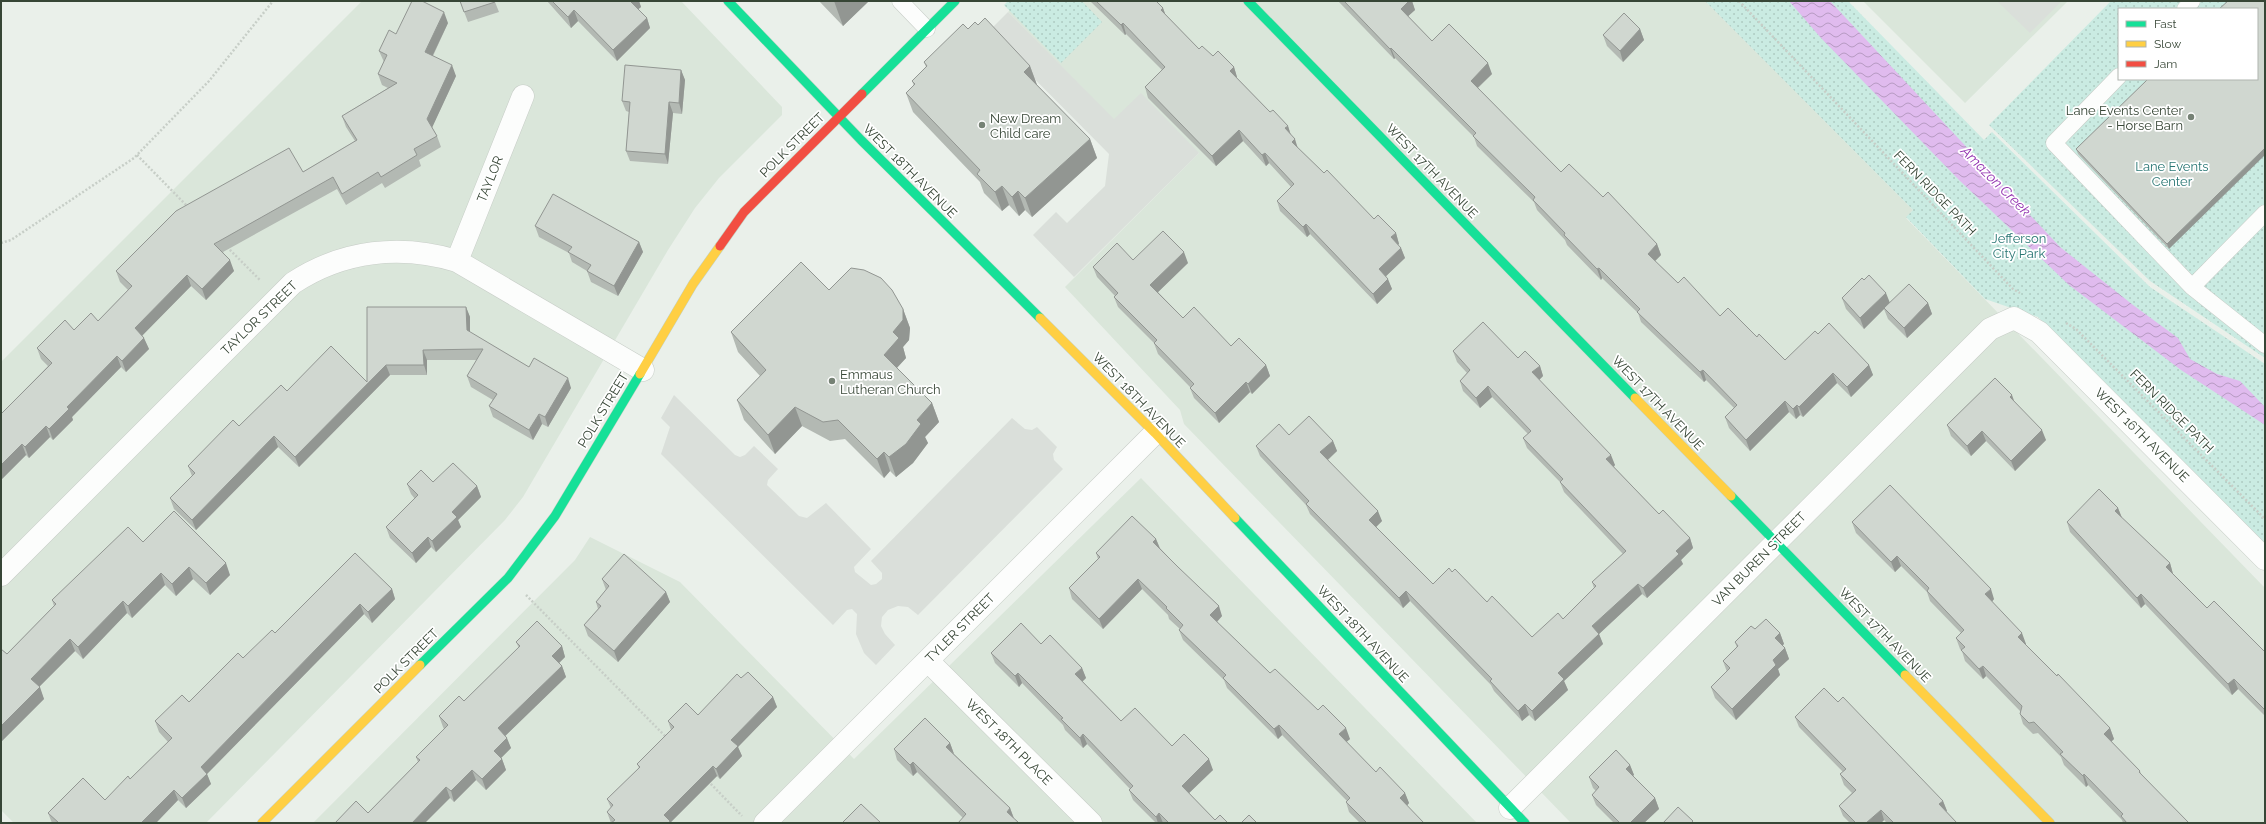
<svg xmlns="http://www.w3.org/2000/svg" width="2266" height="824" viewBox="0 0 2266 824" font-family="Raleway,sans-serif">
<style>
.residential{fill:#dae6da}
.green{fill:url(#green-dots);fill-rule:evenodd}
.parking{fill:#dadfda}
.water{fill:url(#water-waves)}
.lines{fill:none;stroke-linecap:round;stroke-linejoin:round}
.lane-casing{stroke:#c8cec8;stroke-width:17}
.street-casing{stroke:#c8cec8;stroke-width:23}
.fast-casing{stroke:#c2d1c4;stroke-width:10}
.slow-casing{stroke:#c2d1c4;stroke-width:10}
.jam-casing{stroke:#c2d1c4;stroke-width:10}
.path{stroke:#c7cec7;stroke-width:2.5;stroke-dasharray:2 2;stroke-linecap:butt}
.lane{stroke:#fcfdfc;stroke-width:16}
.street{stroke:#fcfdfc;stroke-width:22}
.fast{stroke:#16e098;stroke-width:9}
.slow{stroke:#ffcf43;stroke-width:9}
.jam{stroke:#f24e42;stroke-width:9}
.wall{fill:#b3b9b3}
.shaded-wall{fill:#929692}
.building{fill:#d0d7d0;stroke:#929692}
.poi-dot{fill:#768275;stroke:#fff;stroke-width:1.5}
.labels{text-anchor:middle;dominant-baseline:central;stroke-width:3.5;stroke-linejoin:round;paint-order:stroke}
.poi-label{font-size:13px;fill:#374636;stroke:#fff;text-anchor:start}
.street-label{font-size:13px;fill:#374636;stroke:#fff}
.park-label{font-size:13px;fill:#2a7774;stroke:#fff}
.water-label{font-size:14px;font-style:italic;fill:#9231b0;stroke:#fff}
</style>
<defs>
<pattern id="green-dots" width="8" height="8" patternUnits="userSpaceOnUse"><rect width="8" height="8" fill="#caebe2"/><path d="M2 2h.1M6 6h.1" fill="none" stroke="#aecbc2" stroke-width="1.8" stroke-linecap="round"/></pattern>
<pattern id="water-waves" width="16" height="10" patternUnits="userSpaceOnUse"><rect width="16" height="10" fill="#e0bbee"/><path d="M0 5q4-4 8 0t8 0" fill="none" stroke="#b69ac2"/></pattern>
</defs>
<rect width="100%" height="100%" fill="#eaf0ea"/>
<path class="residential" d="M362 1H681L782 107V115L719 178 695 208 668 250 523 497 505 520 206 823H14L1 810V362Z
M1019 1H1705L1913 210 1906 218 2265 588V823H1571L1184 424 1180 410 1065 287 1199 153 1114 120 1008 12Z
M1863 1H2068L1965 103Z
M1141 478 1477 823H313L575 560 590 537 680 582 854 759Z"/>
<path class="green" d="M1008 1H1082L1102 22 1061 63 1004 5Z
M1705 1H1848L1984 140 1992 132 2150 287 2265 364V546L2038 317 1985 299 1906 217 1913 210Z
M2111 1H2265V358L2150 281 1989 125ZM2119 9H2257V79H2119Z"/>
<path class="parking" d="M1997 1H2062L2030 33Z
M1008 12 1114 119 1141 93 1199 153 1074 277 1033 235 1056 212 1067 223 1105 186 1109 154 988 32Z
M674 395 735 455 740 457 745 455 754 446 778 469 768 480 767 485 799 516 807 518 826 503 871 549 854 567 855 572 871 585 876 584 882 579V573L871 561 1012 418 1025 429 1032 430 1037 427 1057 447 1053 454 1054 460 1063 469 918 615 908 607 898 606 888 610 882 617 881 626 885 634 895 645 876 665 864 653 856 634 857 614 852 609 847 610 833 625 661 454 670 427 661 418Z"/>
<path class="water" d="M1789 1H1830L2060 247 2133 305 2178 338 2190 359 2217 374 2240 381 2265 407V425L2181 370 2069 285 1959 180 1821 38Z"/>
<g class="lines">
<g class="lane-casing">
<path id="lane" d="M900 1 927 29
M2185 9 2192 1
M2119 76 2054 143 2192 287 2265 345
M2192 287 2265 213"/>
</g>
<g class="street-casing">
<path id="street" d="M457 261 523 96
M1 575 293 283C343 250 401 244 457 261L643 370
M928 661 1091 823
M1510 808 1990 329 2014 318 2039 332 2265 559
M765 823 1155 433"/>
</g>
<g class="fast-casing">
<path id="fast" d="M728 1 861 140 1040 318
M1248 1 1635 398
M862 94 955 1
M1731 496 1905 675
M1235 518 1525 823
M420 665 508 578 555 516 640 374"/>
</g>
<g class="slow-casing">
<path id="slow" d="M1040 318 1155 433 1235 518
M640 374 693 284 720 246
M1635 398 1731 496
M1905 675 2050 823
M262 823 420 665"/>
</g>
<g class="jam-casing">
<path id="jam" d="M720 246 744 212 862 94"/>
</g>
<path class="path" d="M1739 1 2013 289 2020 293
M137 155 189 208
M1 243 11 240 134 158 209 81 273 1
M227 247 260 280
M2066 323 2076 329 2265 519
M526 595 667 738
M708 781 742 816"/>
<use href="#lane" class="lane"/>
<use href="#street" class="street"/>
<use href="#fast" class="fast"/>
<use href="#slow" class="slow"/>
<use href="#jam" class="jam"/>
</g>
<path class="wall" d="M460 1H500L495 2 499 12 468 22Z
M547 1H639L641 7 638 9 647 18 650 28 617 61 578 21 571 28Z
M819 1H869L843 26Z
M1090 1H1156L1163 8 1165 14 1199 49 1234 67 1237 78 1270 112 1288 126 1291 135 1298 148 1324 173 1374 219 1396 233 1399 244 1398 245 1401 248 1405 258 1386 276 1392 289 1377 304 1310 234 1307 237 1280 211 1277 201 1291 187 1269 163 1266 166 1243 141 1216 166 1148 98 1145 87 1162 70 1126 34 1125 35Z
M1338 1H1412L1415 10 1408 16 1432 41 1492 74 1478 88 1561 172 1603 197 1657 244 1661 255 1655 261 1678 283 1720 316 1757 337 1785 360 1818 334 1869 365 1873 375 1851 397 1837 383 1803 417 1800 415 1796 419 1789 412 1750 451 1729 428 1725 417 1734 408 1706 380 1704 382 1641 322 1638 313 1602 278 1601 280 1567 245 1565 240 1537 210 1534 202 1477 146 1474 137 1395 58 1394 59Z
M448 23 433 56 456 76 432 127 437 136 441 147 419 160 421 166 385 188 382 183 346 205 337 189 223 252 234 271 206 300 191 286 142 335 149 349 126 372 121 367 72 417 73 420 53 440 50 437 29 458 26 455 1 480V414L48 366 41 359 37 348 74 330 98 321 128 290 120 282 116 271 303 172 355 141 346 127 342 116 388 88 382 85 378 74 384 62 379 51 396 34Z
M978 25 1030 66 1037 85 1090 139 1097 158 1032 217 1025 210 1019 216 1009 205 1002 211 984 193 980 182 913 112 906 93 914 86 912 81 926 67 924 62 968 29Z
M1640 29 1644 40 1623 62 1607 46 1603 35Z
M681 70 685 80 682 114 673 113 668 164 630 161 626 151 629 112 626 111 622 101Z
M2148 79 2169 249 2078 154 2076 149Z
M535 226 639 242 643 252 618 296 591 282 587 271 572 262 569 253 539 237Z
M1133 260 1188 263 1158 292 1183 318 1231 346 1266 365 1270 376 1252 394 1250 392 1219 423 1194 398 1190 388V387L1158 354 1154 343 1118 307 1114 297 1115 296 1097 277 1093 267Z
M829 290 903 309 910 328 909 340 903 347 906 358 897 368 932 403 939 422 925 437 928 443 913 463 896 477 890 471 884 478 845 439 830 441 802 426 775 454 744 420 737 400 760 376 738 352 731 332Z
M1842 298 1890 303H1928L1932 314 1907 338 1888 319 1884 309 1864 329 1846 309Z
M367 307H466L470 317V333L529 367 571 388 548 427 542 424 533 440 493 417 489 406 493 400 471 387 467 376 477 360H427V375H390L299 467 278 447 196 530 174 509 170 498 192 476 188 466 239 426 287 391 367 382Z
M1453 351 1518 358 1540 366 1543 376 1539 380 1615 465 1614 467 1659 514 1690 538 1693 548 1681 560 1683 564 1647 598 1642 594 1599 634 1603 644 1564 681 1568 690 1535 721 1529 715 1522 721 1494 691 1491 685 1410 601 1403 608 1310 514 1306 505 1260 456 1256 446 1289 435 1333 441 1337 451 1328 460 1382 521 1376 527 1433 584 1452 572 1487 602 1532 637 1563 619 1594 588 1592 582 1623 554 1564 492 1560 482 1527 448 1523 438 1528 434 1492 397 1480 408 1463 391 1460 381 1467 373 1457 362Z
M2015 402 2046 440 2015 471 1986 441 1971 456 1951 436 1947 425Z
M433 482 477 486 481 497 458 520 461 527 436 552 431 547 416 563 390 538 386 527 415 499 411 494 407 484Z
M2118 508 2122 518 2170 563 2173 574 2207 608 2265 652V716L2238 689 2232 695 2145 604 2141 608 2070 532 2067 522Z
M1852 522 1994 599 1992 602 2026 644H2025L2110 728 2114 739 2111 741 2140 771 2142 776 2189 823H2123L2122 820 2088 785 2086 787 2064 765 2061 757 2038 733 2033 734 2023 724 2020 714V711L1986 676 1983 679 1965 661 1962 651 1960 649 1956 638 1961 633 1930 601 1927 592 1901 566 1895 572 1856 533Z
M1156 539 1160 548 1222 616 1217 622 1270 673 1318 710 1350 739 1346 742 1376 772 1405 793 1409 803 1407 806 1424 823H1360L1349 812 1346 802 1347 801 1282 735 1278 739 1227 688 1224 680 1183 640 1179 630 1180 629 1169 619 1168 615 1142 589 1103 629 1072 599 1069 588 1098 559 1096 553Z
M143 542 230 575 210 595 193 579 176 596 165 585 132 618 127 613 83 659 75 651 39 687 44 699 1 742V649L7 654 54 606 52 600Z
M602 579 666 592 670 602 618 662 588 636 584 625 598 609 596 602 606 590Z
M392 589 395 599 372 623 364 614 207 774 211 784 186 808 178 800 156 823H52L48 813 105 800 130 779 168 742 159 732 155 721 189 702 243 658Z
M1780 633 1784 644 1782 645 1785 648 1789 659 1778 669 1780 675 1736 720 1715 698 1711 687 1727 672 1723 661 1737 648 1735 642Z
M516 642 562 646 565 657 559 663 562 666 566 677 505 736 511 748 501 758 502 759 506 770 486 790 476 780 454 802 450 798 368 813 418 762 416 757 444 729 443 727 439 716 464 701 519 648Z
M1041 644 1082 668 1086 678 1082 681 1121 721 1172 746 1213 770 1189 793 1215 820 1228 823H1156L1133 800 1129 790 1130 789 1087 744 1083 748 1065 730 1063 725 1022 683 1019 687 995 663 991 653Z
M741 678 773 697 777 707 738 747 742 756 720 779 717 776 671 822V823H611L607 812 611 808 607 799 639 768 637 764 671 730 668 721 698 715Z
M1838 702 1943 801 1947 811H1946L1957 823H1887L1884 820 1881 823H1850L1843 816 1839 806 1852 793 1844 785 1840 774 1843 772 1799 727 1795 717Z
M950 743 954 754 1010 808 1014 818H963L917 772 913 776 897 760 894 749Z
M1630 765 1634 775 1633 776 1655 798 1659 809 1644 823H1614L1596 805 1592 795 1596 791 1593 788 1589 777Z"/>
<path class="shaded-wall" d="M632 1H639L641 7 635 12 631 2Z
M834 1H869L843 26Z
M1409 1H1412L1415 10 1405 19 1401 9Z
M1163 8 1167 19 1161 10Z
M574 10 578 21 571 28 568 17Z
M444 12 448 23 429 63 425 52Z
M647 18 650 28 617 61 613 50Z
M1123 23 1126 34 1125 35 1121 25Z
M1640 29 1644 40 1623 62 1620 51Z
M1391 48 1395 58 1394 59 1390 49Z
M1488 63 1492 74 1474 91 1471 81Z
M452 65 456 76 431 130 427 119Z
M1030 66 1037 85 1031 91 1024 72Z
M1234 67 1237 77 1234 81 1230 71Z
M681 70 685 80 682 114 679 103Z
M669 102 673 113 668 164 665 154Z
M1288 126 1291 136 1285 128Z
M1239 130 1243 141 1216 166 1212 156Z
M1090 139 1097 158 1032 217 1025 198Z
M1295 139 1298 149 1292 142Z
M2265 148V155L2169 249 2167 244Z
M1265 153 1269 163 1266 166 1262 155Z
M1002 186 1009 205 1002 211 995 192Z
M1018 191 1025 210 1019 216 1012 197Z
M1306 224 1310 234 1307 237 1303 227Z
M1396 233 1399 244 1395 247 1391 237Z
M639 242 643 252 618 296 614 286Z
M1657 244 1661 255 1652 264 1648 254Z
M1401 248 1405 258 1383 279 1379 269Z
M1184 252 1188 263 1154 296 1150 285Z
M230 260 234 271 206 300 202 289Z
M1599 268 1602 278 1601 280 1597 269Z
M187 275 191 286 139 339 135 328Z
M1388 279 1392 289 1377 304 1373 294Z
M1886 293 1890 303 1864 329 1860 318Z
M1928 303 1932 314 1907 338 1904 328Z
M466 307 470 317V341L467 330Z
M903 309 910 328 909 340 903 347 906 358 891 374 884 355 893 332Z
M144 338 149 349 126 372 122 361Z
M423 350 427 360V375L424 365Z
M117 356 121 367 72 417 73 420 53 440 49 429 67 407Z
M386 365 390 375 299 467 295 457Z
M1266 365 1270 376 1252 394 1248 384Z
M1869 365 1873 375 1851 397 1847 387Z
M1540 366 1543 376 1536 383 1532 372Z
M1703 370 1706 380 1704 382 1700 372Z
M1833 373 1837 383 1803 417 1799 407Z
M568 378 571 388 548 427 545 417Z
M1246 382 1250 392 1219 423 1215 413Z
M1488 386 1492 397 1480 408 1476 398Z
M2012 395 2016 406 2010 397Z
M1785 401 1789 412 1750 451 1746 440Z
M932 403 939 422 925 437 928 443 913 463 896 477 889 457 917 420Z
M1797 405 1800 415 1796 419 1793 409Z
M795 407 802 426 775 454 768 435Z
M539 414 542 424 533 440 529 430Z
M46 426 50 437 29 458 25 447Z
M2042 430 2046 440 2015 471 2011 461Z
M1982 431 1986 441 1971 456 1967 446Z
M274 436 278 447 196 530 192 520Z
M1333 441 1337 451 1324 463 1320 452Z
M22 444 26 455 1 480V465Z
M884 452 890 471 884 478 877 459Z
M1611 455 1615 465 1610 470 1606 459Z
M477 486 481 497 458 520 461 527 436 552 432 541 452 512Z
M2118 508 2122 518 2115 511Z
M1378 511 1382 521 1373 530 1369 520Z
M428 537 431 547 416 563 412 553Z
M1690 538 1693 548 1681 560 1683 564 1647 598 1643 588 1676 551Z
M1156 539 1160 549 1153 542Z
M1897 556 1901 566 1895 572 1891 562Z
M226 563 230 575 210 595 206 583Z
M2170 563 2173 574 2166 567Z
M189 567 193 579 176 596 172 584Z
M161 573 165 585 132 618 128 606Z
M1138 579 1142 589 1103 629 1099 619Z
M1638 584 1642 594 1599 634 1603 644 1564 681 1568 690 1535 721 1532 711 1558 673 1592 626Z
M392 589 395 599 372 623 368 612Z
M1991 589 1994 599 1989 605 1985 594Z
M1406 591 1410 601 1403 608 1399 598Z
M666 592 670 602 618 662 614 651Z
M2141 594 2145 604 2141 608 2137 598Z
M123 601 127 613 83 659 78 647Z
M360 604 364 614 207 774 211 784 186 808 182 798 201 767Z
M1219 606 1222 616 1214 625 1210 615Z
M1780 633 1784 644 1779 649 1775 638Z
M2022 633 2026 644 2022 647 2018 637Z
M70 639 75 651 35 691 31 679Z
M562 646 565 657 556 666 552 656Z
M1785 648 1789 659 1778 669 1780 675 1736 720 1732 709 1773 660Z
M562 666 566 677 502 739 498 728Z
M1983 666 1986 676 1983 679 1979 669Z
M1082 668 1086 678 1079 685 1075 674Z
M1018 673 1022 683 1019 687 1015 676Z
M2234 679 2238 689 2232 695 2228 684Z
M40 687 44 699 1 742V726Z
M773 697 777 707 738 747 742 756 720 779 716 769 731 740Z
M1525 704 1529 715 1522 721 1518 711Z
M1279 725 1282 735 1278 739 1274 729Z
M1346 728 1350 739 1343 745 1339 734Z
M2110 728 2114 739 2108 745 2104 734Z
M1083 734 1087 744 1083 748 1080 738Z
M507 738 511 748 498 761 494 751Z
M950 743 954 754 946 747Z
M502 759 506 770 486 790 482 779Z
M1209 759 1213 770 1186 796 1182 786Z
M913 762 917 772 913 776 910 765Z
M1630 765 1634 775 1629 779 1626 769Z
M713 766 717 776 671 822V823H667L664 815Z
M472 770 476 780 454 802 451 791Z
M2084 774 2088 785 2086 787 2083 776Z
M446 787 450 798 425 823H412Z
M174 790 178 800 156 823H141Z
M1405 793 1409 803 1404 809 1400 798Z
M1655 798 1659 809 1644 823H1630Z
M1943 801 1947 811 1943 815 1939 804Z
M1010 808 1014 819 1007 812Z
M1881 810 1884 820 1881 823H1866Z
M1159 813 1163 823H1158L1156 817Z"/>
<path class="building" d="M412 1H422L444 12 425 52 452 65 427 119 437 136 414 149 417 155 381 177 378 172 342 194 333 177 214 244 230 260 202 289 187 275 135 328 144 338 122 361 117 356 67 407 69 409 49 429 46 426 25 447 22 444 1 465V414L52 363 37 348 65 320 74 330 91 313 98 321 132 286 116 271 176 211 289 148 303 172 357 140 342 116 397 83 378 74 387 55 379 51 389 30 396 34Z
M460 1H495V2L464 12Z
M552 1H632L631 2 647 18 613 50 574 10 568 17Z
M1096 1H1156L1163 8 1161 10 1199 49 1202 46 1213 56 1218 51 1234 67 1230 71 1270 112 1273 110 1288 126 1285 128 1295 139 1292 142 1324 173 1327 170 1374 219 1378 215 1396 233 1391 237 1401 248 1379 269 1388 279 1373 294 1306 224 1303 227 1277 201 1294 184 1265 153 1262 155 1239 130 1212 156 1145 87 1165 67 1123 23 1121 25Z
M1344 1H1409L1401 9 1432 41 1449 24 1488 63 1471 81 1561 172 1569 164 1603 197 1608 192 1657 244 1648 254 1678 283 1684 277 1720 316 1728 308 1757 337 1759 334 1785 360 1815 331 1818 334 1829 323 1869 365 1847 387 1833 373 1799 407 1797 405 1793 409 1785 401 1746 440 1725 417 1737 405 1703 370 1700 372 1637 312 1640 309 1599 268 1597 269 1564 235 1565 233 1533 200 1535 197 1473 136 1476 133 1391 48 1390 49Z
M2228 1H2265V148L2167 244 2076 149 2148 79H2257V9H2219Z
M1624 13 1640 29 1620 51 1603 35Z
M985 18 1030 66 1024 72 1090 139 1025 198 1018 191 1012 197 1002 186 995 192 977 174 980 170 906 93 915 84 912 81 927 66 924 62 963 24 968 29 975 22 978 25Z
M625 65 681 70 679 103 669 102 665 154 626 151 630 102 622 101Z
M553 194 639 242 614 286 587 271 591 265 568 252 572 247 535 226Z
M1163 231 1184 252 1150 285 1183 318 1194 307 1231 346 1239 338 1266 365 1248 384 1246 382 1215 413 1190 388 1194 384 1154 343 1157 340 1114 297 1118 293 1093 267 1117 243 1133 260Z
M801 262 829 290 851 268 864 270 881 278 892 290 903 309V320L893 332 899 338 884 355 932 403 917 420 921 424 906 444 889 457 884 452 877 459 838 420 823 422 795 407 768 435 737 400 766 370 731 332Z
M1869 275 1886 293 1860 318 1842 298 1862 278 1864 280Z
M1909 284 1928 303 1904 328 1884 308Z
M367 307H466L467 330 529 367 534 358 568 378 545 417 539 414 529 430 489 406 497 394 467 376 483 349 423 350 424 365H386L295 457 274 436 192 520 170 498 195 473 188 466 233 420 239 426 281 385 287 391 331 346 367 382Z
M1483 322 1518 358 1525 351 1540 366 1532 372 1611 455 1606 459 1659 514 1663 510 1690 538 1676 551 1679 554 1643 588 1638 584 1592 626 1599 634 1558 673 1564 679 1532 711 1525 704 1518 711 1490 681 1492 679 1406 591 1399 598 1306 504 1309 501 1256 446 1279 424 1289 435 1309 416 1333 441 1320 452 1378 511 1369 520 1433 584 1449 568 1452 572 1455 569 1487 602 1492 596 1532 637 1558 613 1563 619 1596 586 1592 582 1626 551 1560 482 1563 479 1523 438 1531 431 1488 386 1476 398 1460 381 1470 370 1453 351Z
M1995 378 2012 395 2010 397 2042 430 2011 461 1982 431 1967 446 1947 425Z
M453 463 477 486 452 512 457 517 432 541 428 537 412 553 386 527 418 495 407 484 421 470 433 482Z
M1890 485 1991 589 1985 594 2022 633 2018 637 2057 676 2058 674 2110 728 2104 734 2140 771 2139 772 2189 823H2127L2121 816 2123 814 2084 774 2083 776 2060 754 2063 752 2034 722 2029 723 2020 714 2022 706 1983 666 1979 669 1961 650 1965 647 1956 638 1964 630 1927 591 1929 588 1897 556 1891 562 1852 522Z
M2099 489 2118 508 2115 511 2170 563 2166 567 2207 608 2214 601 2265 652V710L2234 679 2228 684 2141 594 2137 598 2067 522Z
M174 511 226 563 206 583 189 567 172 584 161 573 128 606 123 601 78 647 70 639 31 679 40 687 1 726V649L7 654 56 604 52 600 128 527 143 542Z
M1132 516 1156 539 1153 542 1178 567 1219 606 1210 615 1270 673 1275 669 1318 710 1323 705 1346 728 1339 734 1376 772 1380 767 1405 793 1400 798 1424 823H1367L1346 802 1350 798 1279 725 1274 729 1223 678 1226 675 1179 630 1183 625 1166 608 1167 607 1138 579 1099 619 1069 588 1100 557 1096 553Z
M355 553 392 589 368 612 360 604 201 767 207 774 182 798 174 790 141 823H59L48 813 83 778 105 800 128 776 130 779 172 738 155 721 182 695 189 702 238 653 243 658 272 630 275 633Z
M624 554 666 592 614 651 584 625 601 606 596 602 609 586 602 579Z
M1766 619 1780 633 1775 638 1785 648 1773 660 1776 665 1732 709 1711 687 1730 668 1723 661 1738 646 1735 642 1751 626 1755 629Z
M537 621 562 646 552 656 562 666 498 728 507 738 494 751 502 759 482 779 472 770 451 791 446 787 412 823H335L356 801 368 813 420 760 416 757 448 725 439 716 459 696 464 701 520 646 516 642Z
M1021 623 1041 644 1050 635 1082 668 1075 674 1121 721 1135 708 1172 746 1184 734 1209 759 1182 786 1215 820 1220 815 1228 823H1169L1159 813 1156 817 1129 790 1133 786 1083 734 1080 738 1061 719 1063 718 1018 673 1015 676 991 653Z
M748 672 773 697 731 740 738 746 716 769 713 766 664 815 670 821 669 823H611L615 820 607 812 613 805 607 799 640 767 637 764 674 727 668 721 686 703 698 715 737 674 741 678Z
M1824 688 1838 702 1843 697 1943 801 1939 804 1957 823H1894L1881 810 1866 823H1856L1839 806 1856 790 1840 774 1846 769 1795 717Z
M925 718 950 743 946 747 1010 808 1007 812 1019 823H958L966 814 913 762 910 765 894 749Z
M1616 750 1630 765 1626 769 1655 798 1630 823H1620L1592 795 1599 787 1589 777Z
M861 804 881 823H842Z
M1678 807 1693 821 1691 823H1663Z
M1249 815 1257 823H1241Z"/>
<g class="poi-dot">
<circle cx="2191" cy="117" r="4"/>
<circle cx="982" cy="125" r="4"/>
<circle cx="832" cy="381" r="4"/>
</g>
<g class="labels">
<g class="poi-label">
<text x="2183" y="110" text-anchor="end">Lane Events Center<tspan x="2183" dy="15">- Horse Barn</tspan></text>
<text x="990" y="118">New Dream<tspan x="990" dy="15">Child care</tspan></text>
<text x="840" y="374">Emmaus<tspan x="840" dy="15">Lutheran Church</tspan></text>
</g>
<g class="street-label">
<text transform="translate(792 145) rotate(-45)">POLK STREET</text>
<text transform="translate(910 171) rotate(45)">WEST 18TH AVENUE</text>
<text transform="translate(1432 171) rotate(46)">WEST 17TH AVENUE</text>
<text transform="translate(490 179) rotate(-68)">TAYLOR</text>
<text transform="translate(1935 193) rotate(46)">FERN RIDGE PATH</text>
<text transform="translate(259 318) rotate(-44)">TAYLOR STREET</text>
<text transform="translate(1139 400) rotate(46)">WEST 18TH AVENUE</text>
<text transform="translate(1658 403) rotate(46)">WEST 17TH AVENUE</text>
<text transform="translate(603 410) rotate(-59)">POLK STREET</text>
<text transform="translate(2172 411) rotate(45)">FERN RIDGE PATH</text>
<text transform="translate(2142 435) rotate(45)">WEST 16TH AVENUE</text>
<text transform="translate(1759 559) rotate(-45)">VAN BUREN STREET</text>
<text transform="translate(960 628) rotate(-45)">TYLER STREET</text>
<text transform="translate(1363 634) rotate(47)">WEST 18TH AVENUE</text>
<text transform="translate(1885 635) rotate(46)">WEST 17TH AVENUE</text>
<text transform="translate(406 661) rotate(-45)">POLK STREET</text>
<text transform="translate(1009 742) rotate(45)">WEST 18TH PLACE</text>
</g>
<g class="park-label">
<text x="2172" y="166">Lane Events<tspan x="2172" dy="15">Center</tspan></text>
<text x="2019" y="238">Jefferson<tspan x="2019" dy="15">City Park</tspan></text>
</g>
<g class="water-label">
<text transform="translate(1996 181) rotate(45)">Amazon Creek</text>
</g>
</g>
<rect width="2266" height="824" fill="none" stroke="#374636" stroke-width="4"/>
<rect x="2118" y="8" width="140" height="72" fill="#ffffff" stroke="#afb5af"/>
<rect x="2126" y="21" width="20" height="6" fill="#16e098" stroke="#afb5af"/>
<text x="2154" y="28" font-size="12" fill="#374636">Fast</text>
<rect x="2126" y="41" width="20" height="6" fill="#ffcf43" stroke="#afb5af"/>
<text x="2154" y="48" font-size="12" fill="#374636">Slow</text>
<rect x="2126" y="61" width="20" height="6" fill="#f24e42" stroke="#afb5af"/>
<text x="2154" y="68" font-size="12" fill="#374636">Jam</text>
</svg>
